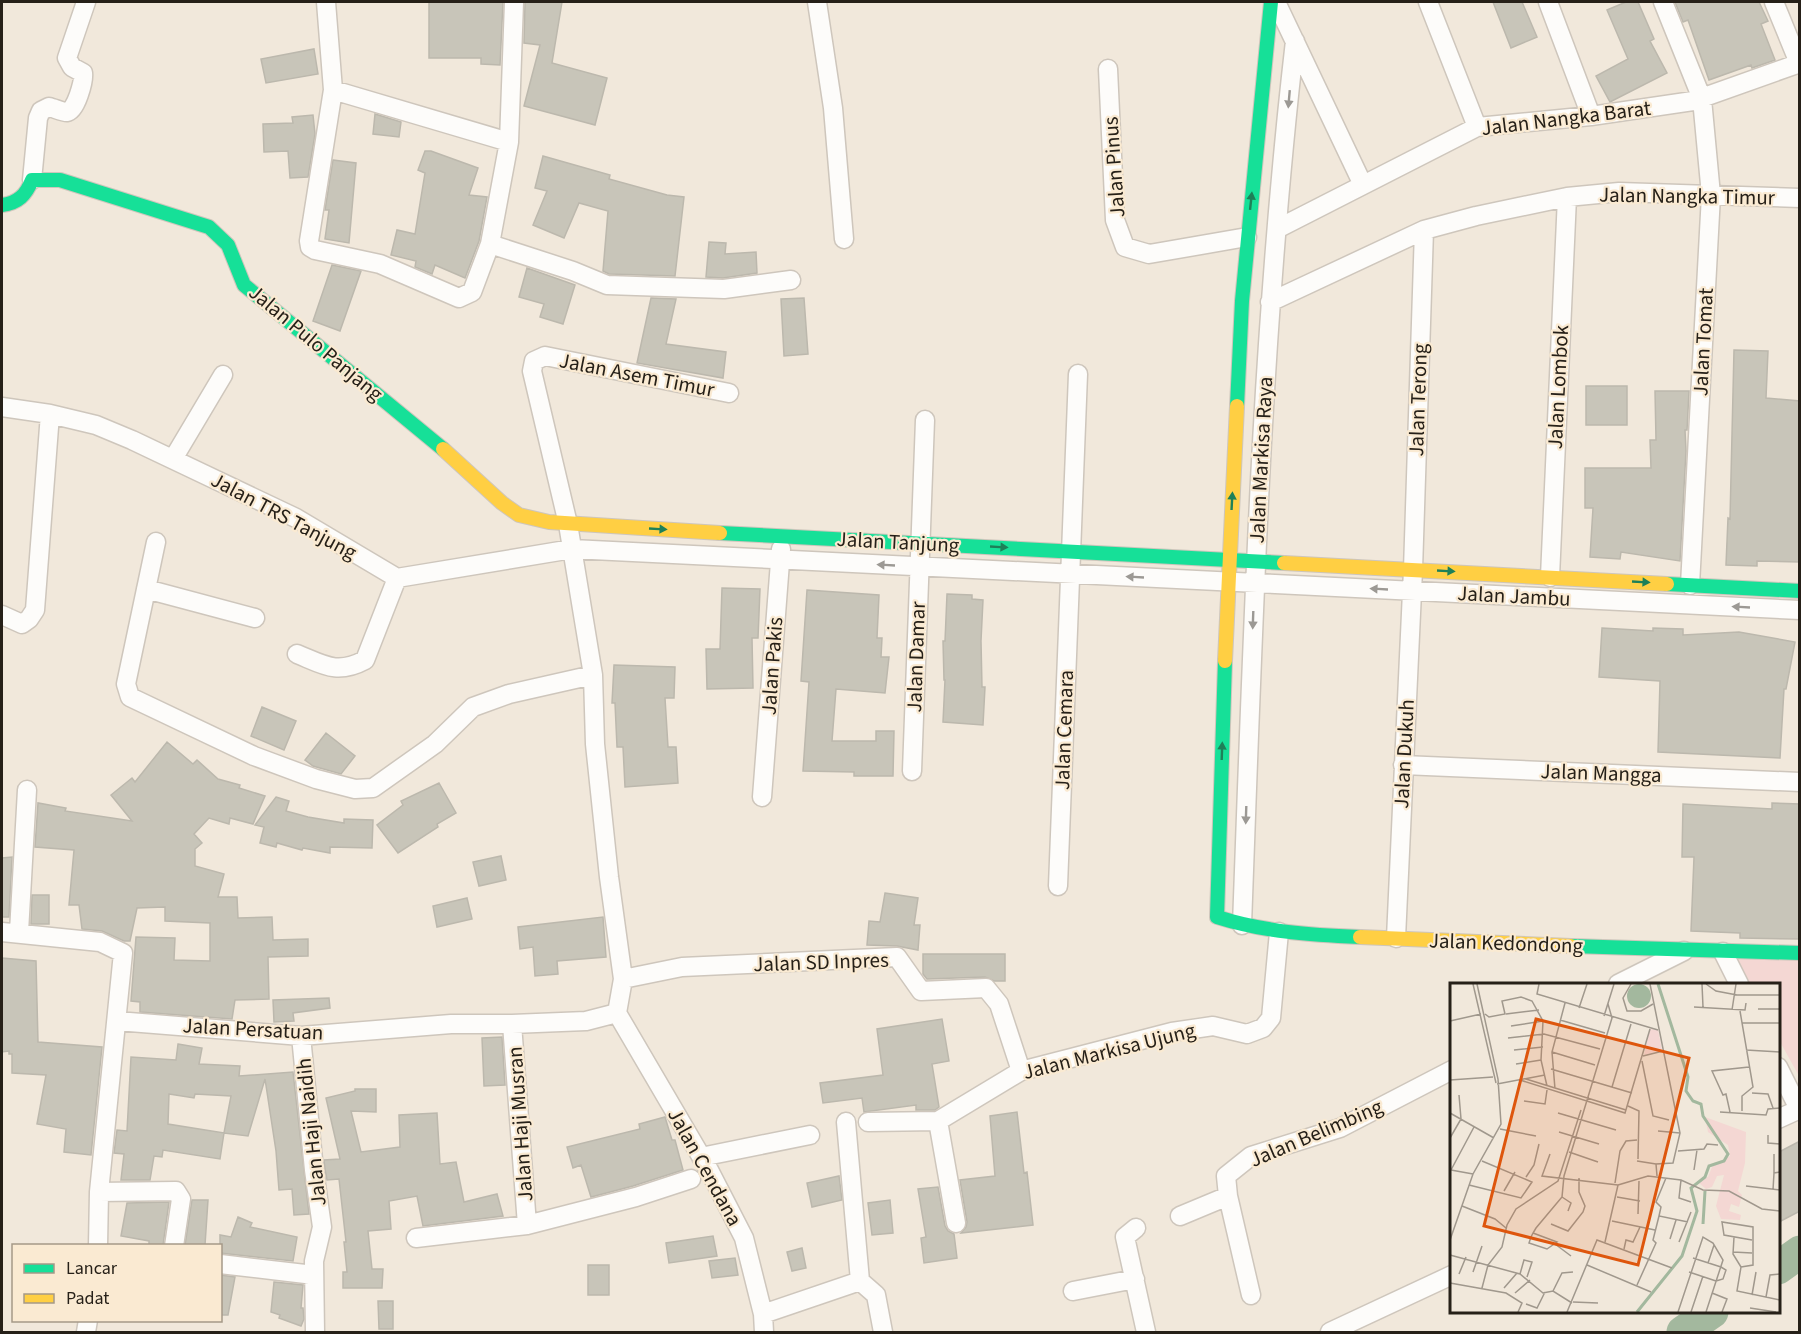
<svg xmlns="http://www.w3.org/2000/svg" width="1801" height="1334" viewBox="0 0 1801 1334" font-family="'Source Sans 3',sans-serif">
<style>
.green{fill:#f4d7d3}
.lines{fill:none;stroke-linecap:round;stroke-linejoin:round}
.river{stroke:#a3b89e;stroke-width:33}
.building{fill:#c8c5b9;stroke:#bcb8ad;stroke-width:1.5;fill-rule:evenodd}
.street-casing{stroke:#cec6bc;stroke-width:21}
.fast-casing{stroke:#cec6bc;stroke-width:16}
.slow-casing{stroke:#cec6bc;stroke-width:16}
.street{stroke:#fdfcfa;stroke-width:18}
.fast{stroke:#16e098;stroke-width:14}
.slow{stroke:#ffcf43;stroke-width:14}
.oneway{fill:#9c9994}
.oneway2{fill:#1e8058}
.labels{text-anchor:middle;dominant-baseline:central;stroke-width:4.5;stroke-linejoin:round;paint-order:stroke}
.street-label{font-size:21px;fill:#262018;stroke:#faead2}
.inset-river{fill:none;stroke:#a3b89e;stroke-width:3}
.inset-road{fill:none;stroke:#a0988d;stroke-width:1.5}
.view{fill:#de560d;fill-opacity:0.15;stroke:#de560d;stroke-width:3}
.inset-edge{fill:none;stroke:#262018;stroke-width:3}
</style>
<rect width="100%" height="100%" fill="#f1e8db"/>
<path class="green" d="M1730 955 1799 956V1076L1779 1040 1778 984H1747Z"/>
<g class="lines">
<path class="river" d="M1778 1268 1800 1252
M1683 1332 1712 1312"/>
</g>
<path class="building" d="M429 2H503L500 65 481 64V58H429Z
M525 2H562L552 63 607 78 595 125 524 106 540 45 524 43Z
M1493 2H1522L1537 37 1511 48Z
M1626 2H1638L1654 39 1650 41 1667 73 1610 102 1596 76 1628 59 1607 10Z
M1675 2H1759L1768 21 1761 24 1775 60 1752 68 1751 65 1709 80 1688 20 1683 22Z
M314 49 318 74 266 83 261 59Z
M375 114 401 122 399 137 373 134Z
M313 115 315 134 308 177 290 178 288 151 264 152 263 124 293 123 292 117Z
M425 151H431L478 168 469 195 487 197 479 241 465 278 435 265 432 274 415 267 416 261 391 255 397 230 415 234 425 173 418 170Z
M543 156 610 175 609 179 667 195 684 197 675 276 609 274 603 271 608 211 579 203 564 238 533 225 547 191 535 188Z
M333 160 356 163 349 243 325 239 329 210H325Z
M709 242 726 243 725 254 756 252 757 273 723 278 706 277Z
M332 265 361 271 340 331 313 321Z
M527 268 575 285 563 324 540 317 544 304 519 297Z
M651 298 676 299 666 344 726 352 723 378 637 363Z
M804 298 808 354 784 356 781 299Z
M1734 350 1768 351 1766 398 1800 401V562L1757 561V566L1726 565 1728 518 1730 519Z
M1586 386H1627V425H1586Z
M1655 391H1689L1687 430H1685L1686 451 1680 561 1621 552 1620 559 1590 557 1593 508H1585V468H1651L1650 440H1656Z
M722 588 760 589 758 638H752L753 688 707 689 706 649H720Z
M807 590 879 595 877 638H882L881 657H889L885 693 836 689 832 741H876V731H894L893 776H854V772L803 771 809 682 801 681Z
M947 594 972 595V599L983 600 981 641 982 687H985L983 725 943 722 945 680H944L943 641H945Z
M1602 628 1653 631V628L1683 629V635L1739 632 1795 642 1786 689H1784L1780 758 1658 752 1660 681 1599 677Z
M614 665 675 667 674 698H665L668 747H676L678 783 625 787 623 747H617L615 703H612Z
M262 707 296 721 284 750 251 736Z
M326 733 355 756 341 774 313 766 305 760Z
M167 742 193 764 197 760 218 779 240 785 239 788 265 796 253 824 230 818 229 824 209 818 194 834 202 843 195 849V866L224 874 218 897H237L238 918 272 917 273 940 308 939V956L268 957 269 999 235 1000 232 1019 140 1012V1002L131 1001 136 937 175 938 174 960 210 961V923L165 921V907L137 908 130 941H124L102 931 82 929 79 905H69L74 850 35 847 38 803 66 808 65 811 132 821 111 795 132 778 135 782Z
M439 783 456 813 437 824 438 827 398 853 377 825 403 805 401 801Z
M276 797 289 801 286 811 308 817 344 823V819L373 820 372 848 330 847V853L303 848 302 850 277 843 276 847 260 843 264 827 255 825Z
M1772 803 1800 804V939L1740 938V933L1691 931 1694 857H1682L1683 804 1772 809Z
M501 856 506 880 479 886 473 862Z
M12 857 9 917H2V858Z
M885 893 918 898 914 925H920L918 950 897 946 867 945 869 921 880 922Z
M32 895H49V924H31Z
M467 898 472 919 437 927 433 906Z
M603 917 606 957 557 961 558 974 535 976 533 947 520 949 518 927Z
M923 954H1005V981H994L985 977 927 979 923 974Z
M2 958 36 961 38 1042 102 1047 91 1155 64 1152 66 1129 37 1124 46 1075 12 1073V1054H9V1051L2 1052Z
M329 998 330 1008 293 1013 294 1021 274 1022 273 1000Z
M942 1019 949 1061 932 1064 939 1107 935 1110H916V1105L864 1112 862 1098 823 1103 820 1083 883 1075 877 1029Z
M502 1037 505 1085 484 1086 482 1038Z
M178 1044 202 1048 199 1064 240 1066 239 1076 293 1072 309 1214 294 1215 292 1189 279 1190 276 1151 265 1079 248 1136 224 1133 220 1159 163 1150 162 1157 154 1156 150 1180H121L124 1154 114 1153 117 1130 127 1131 131 1057 176 1060ZM169 1094 194 1098 195 1094 231 1096 224 1133 168 1124Z
M355 1089H376V1112L351 1111 361 1152 400 1147 399 1115 437 1113 440 1164 456 1162 464 1202 497 1194 503 1216 423 1226 417 1196 389 1201 391 1229 368 1231 372 1269H383L382 1288H343V1272H347L344 1242H346L339 1179 327 1180 325 1169 324 1160 340 1159 326 1098 355 1091Z
M1017 1112 1024 1173 1027 1172 1033 1225 961 1233 966 1227 967 1222 960 1180 995 1176 990 1116Z
M665 1117 672 1140H675L683 1170 633 1186 591 1197 581 1165 573 1168 567 1147 640 1129 639 1124Z
M1800 1141V1211L1779 1222V1152Z
M839 1176 842 1200 812 1207 807 1183Z
M938 1187 945 1226 948 1231 954 1234 957 1258 924 1263 921 1238 926 1237 918 1189Z
M192 1200H208L205 1245H185Z
M890 1200 893 1233 872 1235 868 1203Z
M169 1202 163 1245H149V1241L121 1236 127 1203Z
M238 1217 252 1223 250 1227 297 1237 293 1261 220 1253V1235L231 1237Z
M713 1236 717 1256 669 1263 666 1243Z
M802 1248 806 1268 792 1271 787 1252Z
M735 1258 738 1275 712 1278 709 1261Z
M588 1265H609V1295H588Z
M220 1275 235 1277 228 1315H220Z
M274 1282 303 1285 301 1308H303L304 1319 301 1326 279 1318 280 1315 271 1312Z
M378 1301H393V1329H379Z"/>
<g class="lines">
<g class="street-casing">
<path id="street" d="M326 2 333 90 309 241 310 247 315 250 380 264 459 298 472 292 490 244 509 142 514 2
M817 2 833 108 844 239
M1276 2 1363 185
M1428 2 1477 127
M1548 2 1591 116
M1663 2 1702 99 1711 195 1690 585
M1774 2 1799 63
M1108 69 1115 220 1125 247 1149 254 1247 237
M333 90 509 142
M32 180 38 118 41 111 49 107C54 108 62 112 67 112 76 111 84 81 83 73L72 67 67 58 86 2
M1277 229 1477 127 1591 116 1693 101 1800 63
M490 244 573 271 607 285 724 289 791 280
M1270 302 1424 230 1476 216 1567 197 1619 192 1800 198
M2 407 50 414 96 425 132 440 296 518 397 578 572 549 1800 610
M173 459 223 375
M156 542 126 684 130 697 254 756 316 779 355 789 373 788 435 744 473 707 509 694 593 675
M1550 577 1567 197
M146 589 255 618
M2 615 22 624 29 619 35 610 50 414
M297 654C324 665 337 675 365 660L397 578
M1403 765 1800 782
M912 771 925 420
M762 797 781 549
M1058 886 1078 374
M1242 925C1253 630 1261 334 1295 41
M2 932 100 942 123 953 99 1192 98 1246
M19 932 27 790
M1396 938 1413 570 1424 230
M1723 952 1739 984
M623 979 682 967 897 957 921 991 986 988 999 1004 1021 1071
M1618 984 1684 951
M617 1013 623 979 609 877 595 744 593 675 568 524 532 371 534 361 545 356 729 393
M617 1013 709 1170 744 1238 763 1314 764 1332
M117 1021 301 1036 451 1024H512L586 1021 617 1013
M512 1024 527 1225
M301 1036 314 1170 322 1227 314 1261 315 1332
M1778 1067 1799 1109
M1778 1119 1800 1109
M938 1121 956 1223
M846 1122 860 1281
M868 1122 938 1121 1021 1071 1172 1032 1213 1026 1247 1034 1263 1028 1271 1018 1279 932
M701 1157 810 1135
M99 1192 176 1191 181 1199 174 1246
M1180 1216 1228 1196
M1136 1228 1125 1237 1146 1332
M416 1238 527 1225 636 1197 691 1179
M220 1264 314 1275
M1073 1291 1135 1279
M1251 1295 1228 1196 1226 1176 1251 1156 1340 1128 1452 1070
M763 1314 860 1281 876 1295 883 1332
M86 1332 88 1320
M1330 1332 1452 1275"/>
</g>
<g class="fast-casing">
<path id="fast" d="M2 205C18 203 26 195 32 180H60L209 227 228 245 244 285 443 449
M1237 406 1242 301 1271 2
M720 533 1284 563
M1667 584 1800 591
M1225 661 1217 917C1264 932 1311 935 1360 937
M1571 946 1800 953"/>
</g>
<g class="slow-casing">
<path id="slow" d="M443 449 502 503 519 515 549 522 720 533
M1284 563 1667 584
M1225 661 1237 406
M1360 937 1571 946"/>
</g>
<use href="#street" class="street"/>
<use href="#fast" class="fast"/>
<use href="#slow" class="slow"/>
</g>
<defs><path id="oneway-solid" d="M-6-.8H1V-3.2L6.5 0L1 3.2V.8H-6Z" transform="scale(1.5)"/></defs>
<g class="oneway">
<use href="#oneway-solid" transform="translate(1289 99) rotate(95)"/>
<use href="#oneway-solid" transform="translate(886 565) rotate(-177)"/>
<use href="#oneway-solid" transform="translate(1135 577) rotate(-177)"/>
<use href="#oneway-solid" transform="translate(1379 589) rotate(-177)"/>
<use href="#oneway-solid" transform="translate(1741 607) rotate(-177)"/>
<use href="#oneway-solid" transform="translate(1253 620) rotate(92)"/>
<use href="#oneway-solid" transform="translate(1246 815) rotate(92)"/>
</g>
<g class="oneway2">
<use href="#oneway-solid" transform="translate(1251 201) rotate(-84)"/>
<use href="#oneway-solid" transform="translate(1232 501) rotate(-87)"/>
<use href="#oneway-solid" transform="translate(658 529) rotate(3)"/>
<use href="#oneway-solid" transform="translate(999 547) rotate(3)"/>
<use href="#oneway-solid" transform="translate(1446 571) rotate(3)"/>
<use href="#oneway-solid" transform="translate(1641 582) rotate(3)"/>
<use href="#oneway-solid" transform="translate(1222 751) rotate(-88)"/>
</g>
<g class="labels">
<g class="street-label">
<text transform="translate(1566 118) rotate(-7)">Jalan Nangka Barat</text>
<text transform="translate(1114 167) rotate(-94)">Jalan Pinus</text>
<text transform="translate(1687 196) rotate(1)">Jalan Nangka Timur</text>
<text transform="translate(1703 342) rotate(-87)">Jalan Tomat</text>
<text transform="translate(316 343) rotate(40)">Jalan Pulo Panjang</text>
<text transform="translate(637 375) rotate(11)">Jalan Asem Timur</text>
<text transform="translate(1558 387) rotate(-87)">Jalan Lombok</text>
<text transform="translate(1418 400) rotate(-88)">Jalan Terong</text>
<text transform="translate(1261 460) rotate(-87)">Jalan Markisa Raya</text>
<text transform="translate(284 516) rotate(28)">Jalan TRS Tanjung</text>
<text transform="translate(898 542) rotate(3)">Jalan Tanjung</text>
<text transform="translate(1514 596) rotate(3)">Jalan Jambu</text>
<text transform="translate(916 657) rotate(-88)">Jalan Damar</text>
<text transform="translate(772 666) rotate(-86)">Jalan Pakis</text>
<text transform="translate(1064 730) rotate(-88)">Jalan Cemara</text>
<text transform="translate(1404 754) rotate(-87)">Jalan Dukuh</text>
<text transform="translate(1601 773) rotate(2)">Jalan Mangga</text>
<text transform="translate(1506 943) rotate(2)">Jalan Kedondong</text>
<text transform="translate(821 962) rotate(-2)">Jalan SD Inpres</text>
<text transform="translate(253 1029) rotate(3)">Jalan Persatuan</text>
<text transform="translate(1109 1051) rotate(-14)">Jalan Markisa Ujung</text>
<text transform="translate(520 1124) rotate(-94)">Jalan Haji Musran</text>
<text transform="translate(311 1132) rotate(-96)">Jalan Haji Naidih</text>
<text transform="translate(1316 1133) rotate(-23)">Jalan Belimbing</text>
<text transform="translate(705 1167) rotate(61)">Jalan Cendana</text>
</g>
</g>
<g transform="translate(1450 983)">
<rect width="330" height="330" fill="#f1e8db"/>
<path d="M200 46 208 47 212 67 194 72ZM255 134 296 149 295 180 288 208 292 212 289 224 281 221 279 228 291 232 290 237 271 236 266 223 274 192 267 193 262 204 256 206 248 199 258 194 262 184 280 173 278 162 258 149Z" fill="#f4d7d3"/>
<path d="M177 13a12 12 0 1 1 24 0a12 12 0 1 1-24 0Z" fill="#a3b89e"/>
<path class="inset-river" d="M253 241 255 208M187 329 232 273 247 228 241 205 255 194 259 183 274 178 278 171 253 133 251 121 243 118 236 108 238 94 208 1"/>
<path class="inset-road" d="M23 1 46 100M89 1 87 11 208 47M181 1 173 15 177 28H191L203 21M200 1 230 150 223 180 206 181 207 193M252 1 253 24M256 1 266 8 287 12H330M244 24 295 27 296 20M129 25 137 1M308 26H330M282 27 286 1M290 28 303 104 292 113V128M35 31 39 34 55 31 52 18 71 14 82 18 93 38 91 77 97 103M56 31 89 27M154 33 164 1M110 37 155 50M0 38 31 31M292 40H330M61 43 93 38M58 55 94 51 150 66M64 67 93 64M296 67 330 69M102 69 145 82M193 73 213 68M192 78 203 133 219 137M66 81 91 77M101 86 182 110M76 96 176 127M0 97 43 94M70 97 175 130 200 46M47 101 95 92M162 104 181 41M105 106 102 69 115 20M302 110 318 111 323 125M74 118 95 121 97 107M178 123 189 128 188 176M270 129 316 132 318 126 330 125M280 129 276 111 273 112 262 88 299 84M0 130 44 155M108 130 166 147M50 146 86 153M208 148 230 150M109 149 149 161M318 152V160L330 161M0 155 11 136 9 112M228 168 254 166 257 161 268 162M119 169 148 179M100 171 92 193 168 202M187 178 206 181M1 187 24 144M1 187 23 191M244 187 247 167M324 190V171M76 194 84 182 89 161M216 195 206 219 211 224 209 233 238 239M231 197 229 215 241 219M165 200 170 168 176 158 187 157M19 202 71 215 82 199 32 178M168 202 198 193 231 197 253 207 279 208 312 226 330 228M296 203 330 207M323 207 324 190 330 189M54 208 65 189M112 214 121 220 118 228M167 214 190 218M12 223 45 236 56 245M188 231 189 198M162 238 205 247M101 241 118 248 133 229 135 223 129 209V195M83 250 107 259 97 266 79 260 81 254 83 250 86 245 112 214 114 193 162 35 158 21M284 254 283 271 291 284 287 308 330 317M220 256 226 237M0 257 23 191 51 141 48 96 27 1M155 259 168 202M229 259 241 229M105 261 121 273M174 266 176 257 183 259 190 244M283 269 302 270M0 272 70 291 93 310 103 308 122 320M243 275 271 284M258 280 264 262M137 282 201 309M291 284 303 282V244L272 239 274 252 302 257M23 289 32 263M239 289 266 298M9 291 16 274M70 291 74 277 82 279 77 294M266 298 273 296 276 287 271 284M0 300 56 310 72 320 68 329M187 302 206 260 203 257 209 233M32 305 38 282 52 264 57 242 66 226 108 198 131 127M54 305 67 290M103 308 112 290 123 289M65 310 80 297M262 310 277 316 272 329M302 312 306 289M316 314 320 292 330 291M123 319 148 320M76 321 87 325 95 309M300 325 326 329M117 329 147 257 222 285M228 329 253 254 263 260 273 277 256 329M241 329 253 293"/>
<path class="view" d="M86 36 239 75 188 282 34 243Z"/>
<rect width="330" height="330" class="inset-edge"/>
</g>
<rect width="1801" height="1334" fill="none" stroke="#262018" stroke-width="6"/>
<rect x="12" y="1244" width="210" height="78" fill="#faead2" stroke="#a59988" stroke-width="1.5"/>
<rect x="24" y="1264" width="30" height="9" fill="#16e098" stroke="#a59988" stroke-width="1.5"/>
<text x="66" y="1274" font-size="18" fill="#262018">Lancar</text>
<rect x="24" y="1294" width="30" height="9" fill="#ffcf43" stroke="#a59988" stroke-width="1.5"/>
<text x="66" y="1304" font-size="18" fill="#262018">Padat</text>
</svg>
